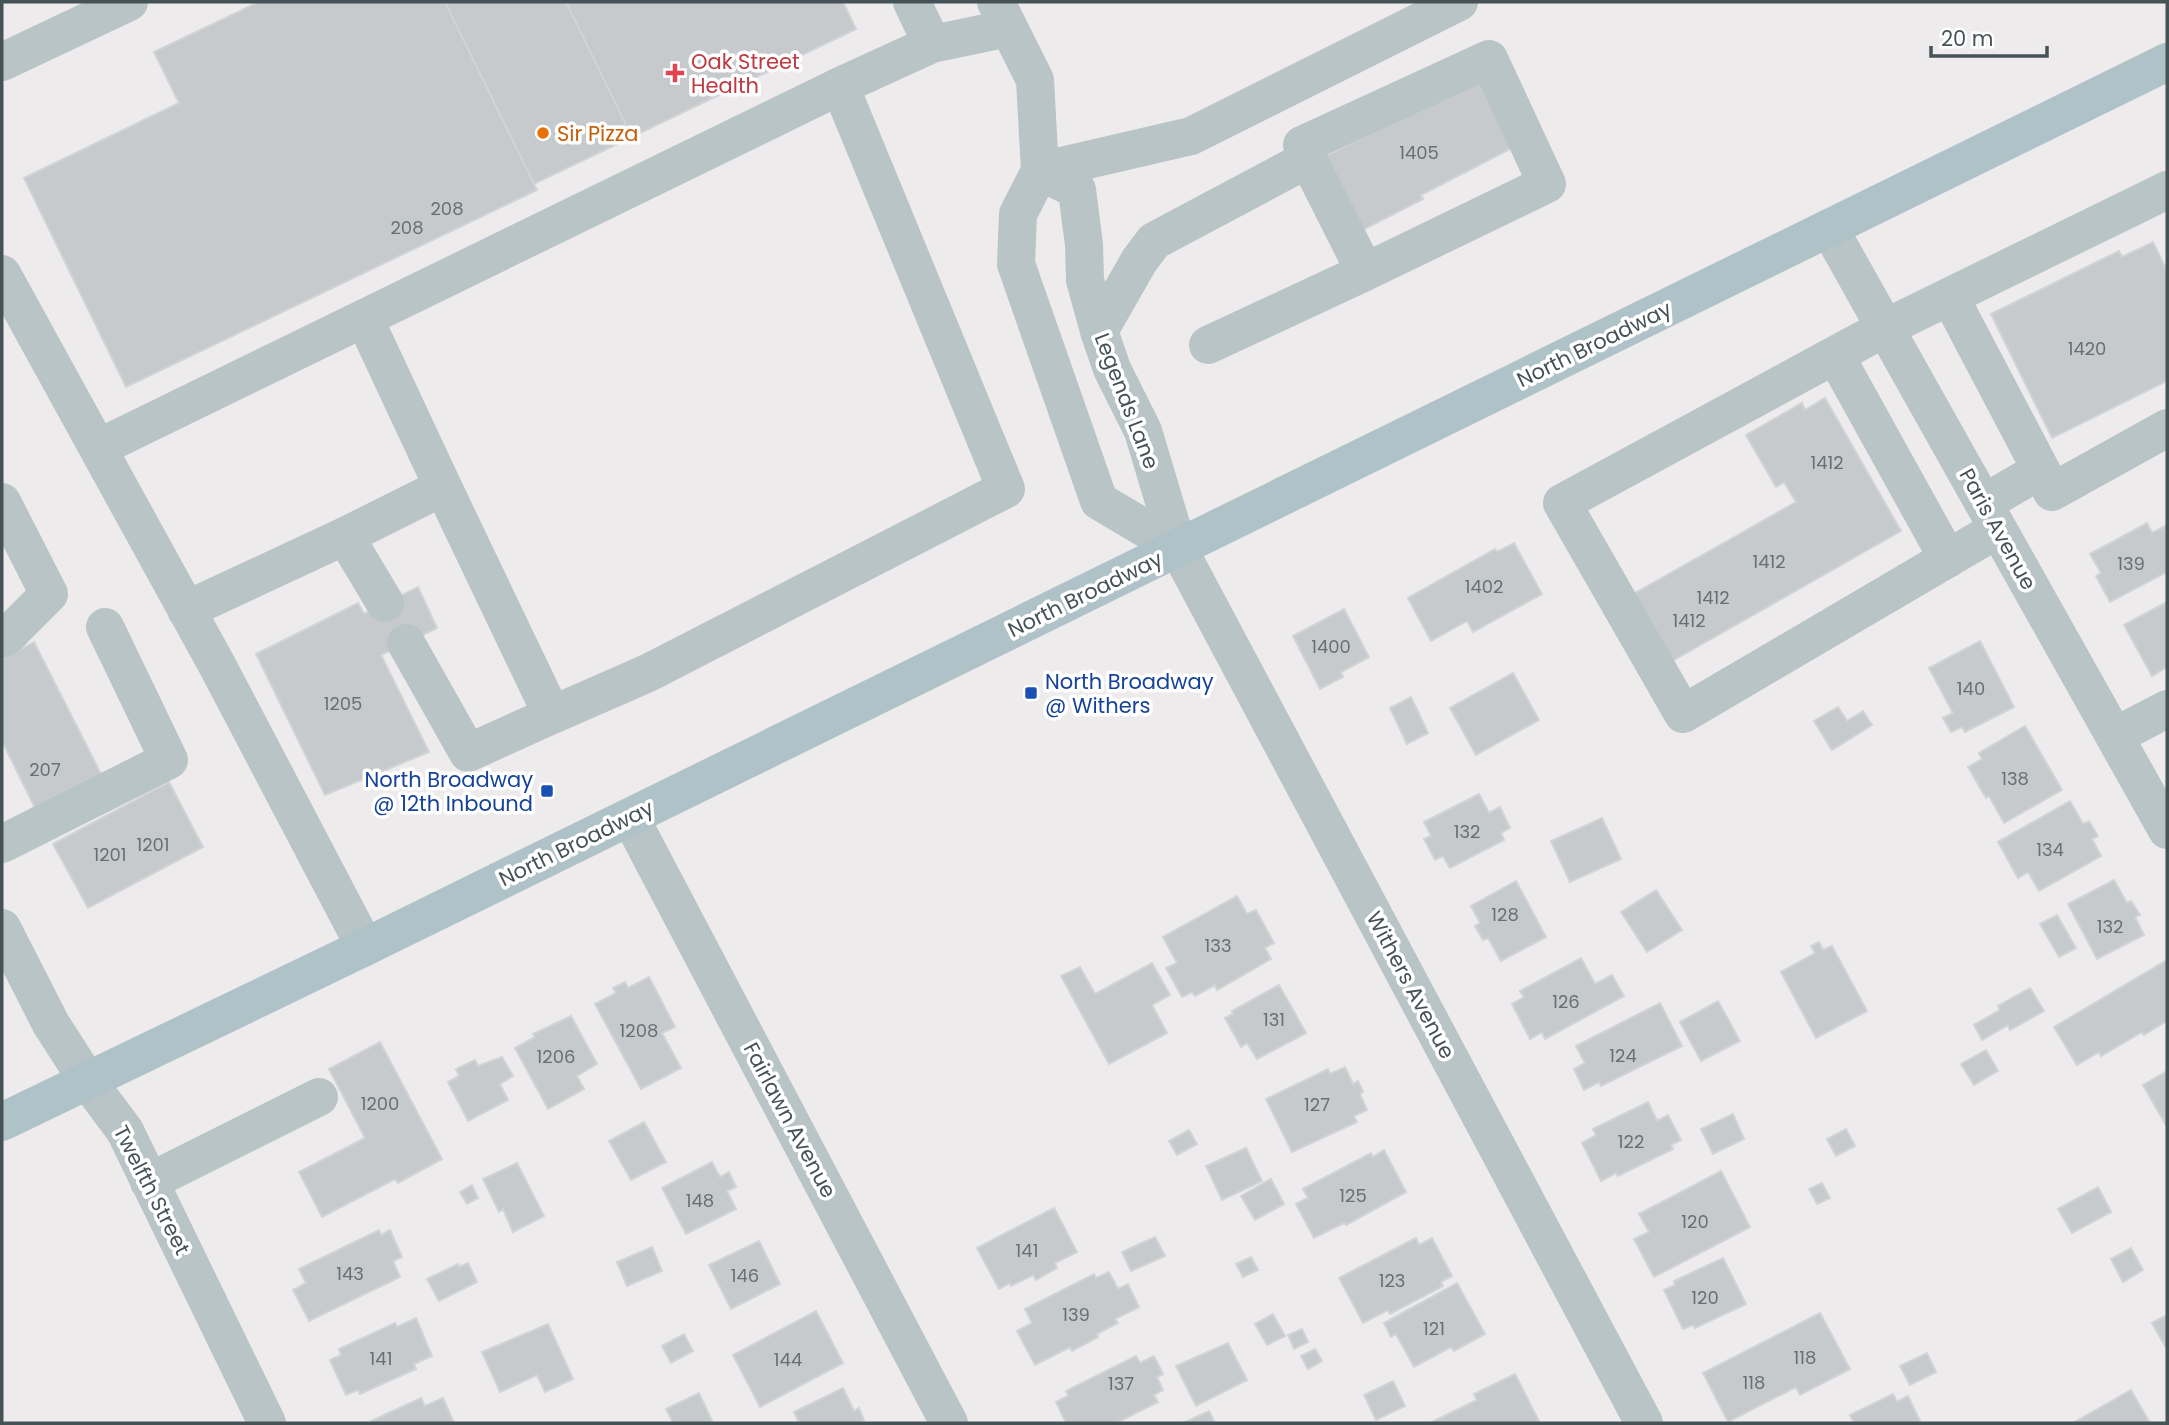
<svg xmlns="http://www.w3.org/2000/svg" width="2169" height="1425" viewBox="0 0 2169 1425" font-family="Poppins,sans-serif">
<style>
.building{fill:#c6cacd;stroke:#d0d4d6;stroke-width:2}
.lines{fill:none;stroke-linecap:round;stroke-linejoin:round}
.minor{stroke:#b8c4c6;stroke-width:38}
.major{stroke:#aec2c7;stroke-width:38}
.health-dot{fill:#e0444e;stroke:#fff;stroke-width:2.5}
.food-dot{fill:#e8710a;stroke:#fff;stroke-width:2.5}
.transit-dot{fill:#1a4fb4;stroke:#fff;stroke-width:2.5}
.labels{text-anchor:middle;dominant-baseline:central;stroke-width:7;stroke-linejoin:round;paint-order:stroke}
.number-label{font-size:18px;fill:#667174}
.health-label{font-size:21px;fill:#be3a42;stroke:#fff;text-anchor:start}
.food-label{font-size:21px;fill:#c56008;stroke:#fff;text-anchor:start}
.street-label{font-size:21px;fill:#465356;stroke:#fff}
.transit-label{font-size:21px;fill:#164399;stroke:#fff;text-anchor:start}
</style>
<rect width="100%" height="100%" fill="#eeebec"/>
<path class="building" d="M259 2H445L537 190 126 387 24 178 179 103 154 52Z
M445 2H566L632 137 534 184Z
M566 2H843L856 29 632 137Z
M1479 78 1514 147 1421 195 1423 199 1361 231 1324 157Z
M2153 242 2167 271V381L2052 438 1991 314 2119 251 2122 257Z
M1825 398 1901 531 1667 664 1628 597 1796 502 1784 482 1776 487 1746 435 1802 403 1805 410Z
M2147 523 2152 533 2167 525V572L2110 602 2096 576 2101 573 2090 554Z
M1514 543 1542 594 1473 632 1467 621 1431 641 1408 598 1495 549 1497 552Z
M418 587 437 628 381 655 429 752 325 795 256 654 358 603 364 614Z
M2167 602V667L2152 676 2124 625Z
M1344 609 1369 657 1341 672 1343 677 1320 689 1293 636Z
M1980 641 2014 707 1965 732 1962 727 1951 732 1943 718 1953 713 1929 668Z
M34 642 102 776 36 810 2 741V659Z
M1513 673 1539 720 1476 755 1450 708Z
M1411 697 1428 733 1407 744 1390 708Z
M1838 707 1847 721 1863 711 1872 725 1832 750 1814 721Z
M2025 726 2062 790 2004 823 1989 796 1986 798 1968 767 1982 759 1979 753Z
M169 782 203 847 88 908 53 844Z
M1479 794 1489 813 1500 807 1510 828 1501 833 1504 840 1450 868 1443 856 1435 860 1424 839 1431 836 1424 822Z
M2070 801 2083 824 2089 821 2098 836 2092 839 2101 856 2039 891 2028 872 2018 878 1998 842Z
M1602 818 1621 859 1570 882 1551 841Z
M2114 880 2127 903 2131 901 2140 915 2135 917 2144 935 2097 959 2068 904Z
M1516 881 1546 937 1501 961 1488 938 1483 940 1475 926 1480 923 1471 906Z
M1656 890 1682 930 1647 952 1621 912Z
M1237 896 1247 914 1256 910 1274 943 1265 948 1271 959 1217 990 1215 985 1195 996 1192 992 1182 997 1166 968 1177 963 1163 937Z
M2057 915 2076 948 2059 957 2040 924Z
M1819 942 1823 950 1832 946 1867 1011 1816 1038 1781 972 1815 953 1811 946Z
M1581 958 1595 984 1612 975 1624 996 1545 1039 1542 1032 1530 1039 1512 1004 1524 997 1520 991Z
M2167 960V1021L2144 1035 2142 1032 2101 1056 2099 1052 2077 1065 2054 1027Z
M1152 963 1170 995 1152 1005 1167 1033 1109 1064 1061 976 1080 967 1095 994Z
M649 977 675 1027 662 1033 681 1068 641 1089 595 1004 616 993 613 988 625 982 628 988Z
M1279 985 1306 1033 1257 1059 1247 1043 1241 1047 1225 1018 1233 1014 1232 1011Z
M2030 988 2044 1011 2010 1030 2008 1025 1982 1040 1974 1025 2000 1010 1998 1006Z
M1718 1001 1740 1041 1701 1061 1680 1022Z
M1660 1003 1682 1046 1601 1086 1599 1082 1584 1090 1574 1069 1585 1063 1576 1046Z
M571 1016 597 1064 577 1076 584 1089 548 1109 515 1048 535 1037 533 1034Z
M380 1042 442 1159 398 1183 395 1179 322 1217 299 1172 365 1138 329 1069Z
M1986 1050 1998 1071 1974 1085 1961 1064Z
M502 1057 513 1076 500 1084 508 1100 468 1121 448 1082 459 1076 456 1069 475 1060 478 1066Z
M1345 1067 1353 1084 1358 1081 1363 1092 1360 1094 1367 1110 1354 1116 1357 1122 1292 1152 1266 1099 1328 1069 1330 1074Z
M2167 1071V1127L2143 1085Z
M1648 1102 1657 1121 1668 1115 1681 1140 1671 1145 1673 1149 1618 1176 1616 1173 1601 1181 1582 1143 1596 1135 1593 1129Z
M1733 1114 1744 1139 1713 1154 1701 1129Z
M644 1122 666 1162 631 1180 609 1141Z
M1846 1129 1855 1146 1836 1156 1827 1139Z
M1189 1130 1197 1144 1177 1155 1169 1141Z
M1246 1148 1262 1181 1222 1200 1206 1166Z
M1384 1150 1406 1192 1346 1225 1344 1223 1314 1238 1296 1204 1308 1198 1303 1189 1371 1153 1373 1157Z
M712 1162 720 1177 729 1172 736 1187 727 1191 736 1209 686 1234 662 1188Z
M517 1163 544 1216 513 1232 503 1209 499 1212 483 1179Z
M1721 1171 1750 1227 1654 1277 1634 1239 1649 1232 1639 1214Z
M1271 1179 1284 1204 1255 1220 1241 1196Z
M1822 1183 1830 1198 1817 1204 1809 1189Z
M472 1185 478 1198 467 1204 460 1192Z
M2098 1187 2111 1212 2072 1233 2058 1209Z
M1054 1208 1077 1252 1055 1263 1057 1268 1036 1280 1033 1275 1011 1286 1010 1283 999 1289 977 1248Z
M379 1230 381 1235 390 1230 402 1257 393 1261 400 1277 309 1321 293 1290 306 1283 299 1269Z
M1155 1237 1165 1256 1131 1271 1122 1252Z
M1416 1238 1419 1245 1432 1238 1452 1276 1441 1282 1443 1286 1390 1314 1388 1310 1363 1323 1339 1278Z
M759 1241 780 1284 731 1309 709 1265Z
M652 1247 662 1271 627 1286 617 1262Z
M2131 1248 2143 1270 2123 1282 2111 1259Z
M1251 1257 1258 1270 1243 1277 1236 1264Z
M1723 1258 1746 1304 1695 1328 1693 1325 1683 1329 1664 1290 1675 1285 1674 1281Z
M468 1263 477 1282 439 1301 427 1279 458 1264 459 1267Z
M1109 1272 1118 1289 1128 1284 1139 1307 1115 1319 1118 1323 1097 1334 1098 1337 1072 1351 1070 1347 1035 1365 1017 1331 1032 1323 1025 1309 1094 1274 1096 1278Z
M1457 1283 1485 1334 1454 1351 1451 1347 1414 1367 1396 1334 1391 1337 1384 1323Z
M816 1311 843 1363 760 1407 733 1355Z
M1820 1313 1850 1369 1800 1395 1796 1387 1728 1422 1703 1373Z
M1273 1314 1285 1336 1267 1345 1255 1324Z
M2167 1315V1350L2152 1323Z
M416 1318 432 1356 414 1364 416 1369 360 1394 358 1390 346 1395 330 1360 341 1355 339 1349 395 1323 397 1327Z
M548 1324 573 1379 545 1392 537 1375 500 1392 482 1352Z
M1302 1329 1308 1342 1294 1349 1288 1335Z
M684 1334 693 1351 671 1363 662 1346Z
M1228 1343 1247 1380 1196 1406 1176 1366Z
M1315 1349 1322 1361 1308 1369 1301 1356Z
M1927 1353 1936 1372 1910 1385 1900 1366Z
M1136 1356 1140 1363 1154 1356 1163 1374 1157 1377 1163 1390 1154 1395 1158 1402 1116 1423H1066L1056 1402 1068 1396 1066 1391Z
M1515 1374 1540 1423H1430L1477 1400 1474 1394Z
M1393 1381 1405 1406 1376 1420 1364 1395Z
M843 1388 854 1411 859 1408 864 1420 859 1423H799L794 1412Z
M2131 1390 2150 1423H2073Z
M699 1393 713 1423H673L666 1409Z
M1893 1394 1897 1402 1908 1396 1921 1423H1854L1850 1415Z
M421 1398 425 1406 443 1398 454 1423H372L371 1421Z
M1209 1411 1215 1423H1183Z"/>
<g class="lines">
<path class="minor" d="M912 2 932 44 1009 28
M996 2 1035 80 1040 171 1018 214 1016 264 1099 501 1178 548
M2 62 129 2
M1302 145 1489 59 1547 184 1365 272
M1040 171 1077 190 1084 245 1085 280 1099 331 1112 369 1143 431 1178 548 1644 1423
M1040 171 1191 136 1459 2
M1829 228 2167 830
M2 274 217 665 365 947
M1950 297 2041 470 1984 503
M364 318 443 487
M1099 331 1139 261 1154 241 1308 159 1365 272 1208 345
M1835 355 1948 559
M98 448 840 86
M2041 470 2052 492 2167 428
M2 502 49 594 7 636 2 639
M1998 529 1683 714 1562 503 1885 328 2167 190
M345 536 385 603
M186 610 345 536 443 487 552 715 648 673 1006 489 840 86 932 44
M406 643 468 753 552 715
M2115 736 2167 709
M630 817 949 1423
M2 844 169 760 105 627
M2 928 51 1024 87 1080 125 1131 267 1423
M149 1182 319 1097"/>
<path class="major" d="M2 1122 365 947 2167 62"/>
</g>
<path class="health-dot" d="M671.5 62.5h7v7h7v7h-7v7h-7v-7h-7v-7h7z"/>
<circle class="food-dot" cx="543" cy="133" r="7"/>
<g class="transit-dot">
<rect x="1024" y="686" width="14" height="14" rx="3.5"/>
<rect x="540" y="784" width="14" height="14" rx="3.5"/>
</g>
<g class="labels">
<g class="number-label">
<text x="1419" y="152">1405</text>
<text x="447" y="208">208</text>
<text x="407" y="227">208</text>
<text x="2087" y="348">1420</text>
<text x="1827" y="462">1412</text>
<text x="1769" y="561">1412</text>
<text x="2131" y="563">139</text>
<text x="1484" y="586">1402</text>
<text x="1713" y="597">1412</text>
<text x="1689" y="620">1412</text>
<text x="1331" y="646">1400</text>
<text x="1971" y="688">140</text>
<text x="343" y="703">1205</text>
<text x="45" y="769">207</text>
<text x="2015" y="778">138</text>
<text x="1467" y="831">132</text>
<text x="153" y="844">1201</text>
<text x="2050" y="849">134</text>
<text x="110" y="854">1201</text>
<text x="1505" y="914">128</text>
<text x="2110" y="926">132</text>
<text x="1218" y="945">133</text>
<text x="1566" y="1001">126</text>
<text x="1274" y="1019">131</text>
<text x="639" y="1030">1208</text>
<text x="1623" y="1055">124</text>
<text x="556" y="1056">1206</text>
<text x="380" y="1103">1200</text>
<text x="1317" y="1104">127</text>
<text x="1631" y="1141">122</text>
<text x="1353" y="1195">125</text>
<text x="700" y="1200">148</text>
<text x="1695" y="1221">120</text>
<text x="1027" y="1250">141</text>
<text x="350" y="1273">143</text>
<text x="745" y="1275">146</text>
<text x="1392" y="1280">123</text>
<text x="1705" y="1297">120</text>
<text x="1076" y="1314">139</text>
<text x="1434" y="1328">121</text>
<text x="1805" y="1357">118</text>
<text x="381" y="1358">141</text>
<text x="788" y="1359">144</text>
<text x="1754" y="1382">118</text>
<text x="1121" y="1383">137</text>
</g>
<g class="health-label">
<text x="691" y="61">Oak Street<tspan x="691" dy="24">Health</tspan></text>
</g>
<g class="food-label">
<text x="557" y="133">Sir Pizza</text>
</g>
<g class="street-label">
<text transform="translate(1594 344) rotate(-26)">North Broadway</text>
<text transform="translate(1127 401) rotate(69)">Legends Lane</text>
<text transform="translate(1998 529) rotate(61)">Paris Avenue</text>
<text transform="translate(1085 594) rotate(-26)">North Broadway</text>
<text transform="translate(576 843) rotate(-26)">North Broadway</text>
<text transform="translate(1411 985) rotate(62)">Withers Avenue</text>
<text transform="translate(790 1120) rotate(62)">Fairlawn Avenue</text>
<text transform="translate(152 1190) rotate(63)">Twelfth Street</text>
</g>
<g class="transit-label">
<text x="1045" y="681">North Broadway<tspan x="1045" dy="24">@ Withers</tspan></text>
<text x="533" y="779" text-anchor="end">North Broadway<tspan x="533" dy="24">@ 12th Inbound</tspan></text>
</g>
</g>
<rect width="2169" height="1425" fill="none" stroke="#465356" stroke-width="7"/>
<path d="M1931 46v10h116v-10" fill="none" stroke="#465356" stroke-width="3.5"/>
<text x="1941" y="46" font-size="21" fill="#465356" stroke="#ffffff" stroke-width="5" paint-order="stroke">20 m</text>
</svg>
